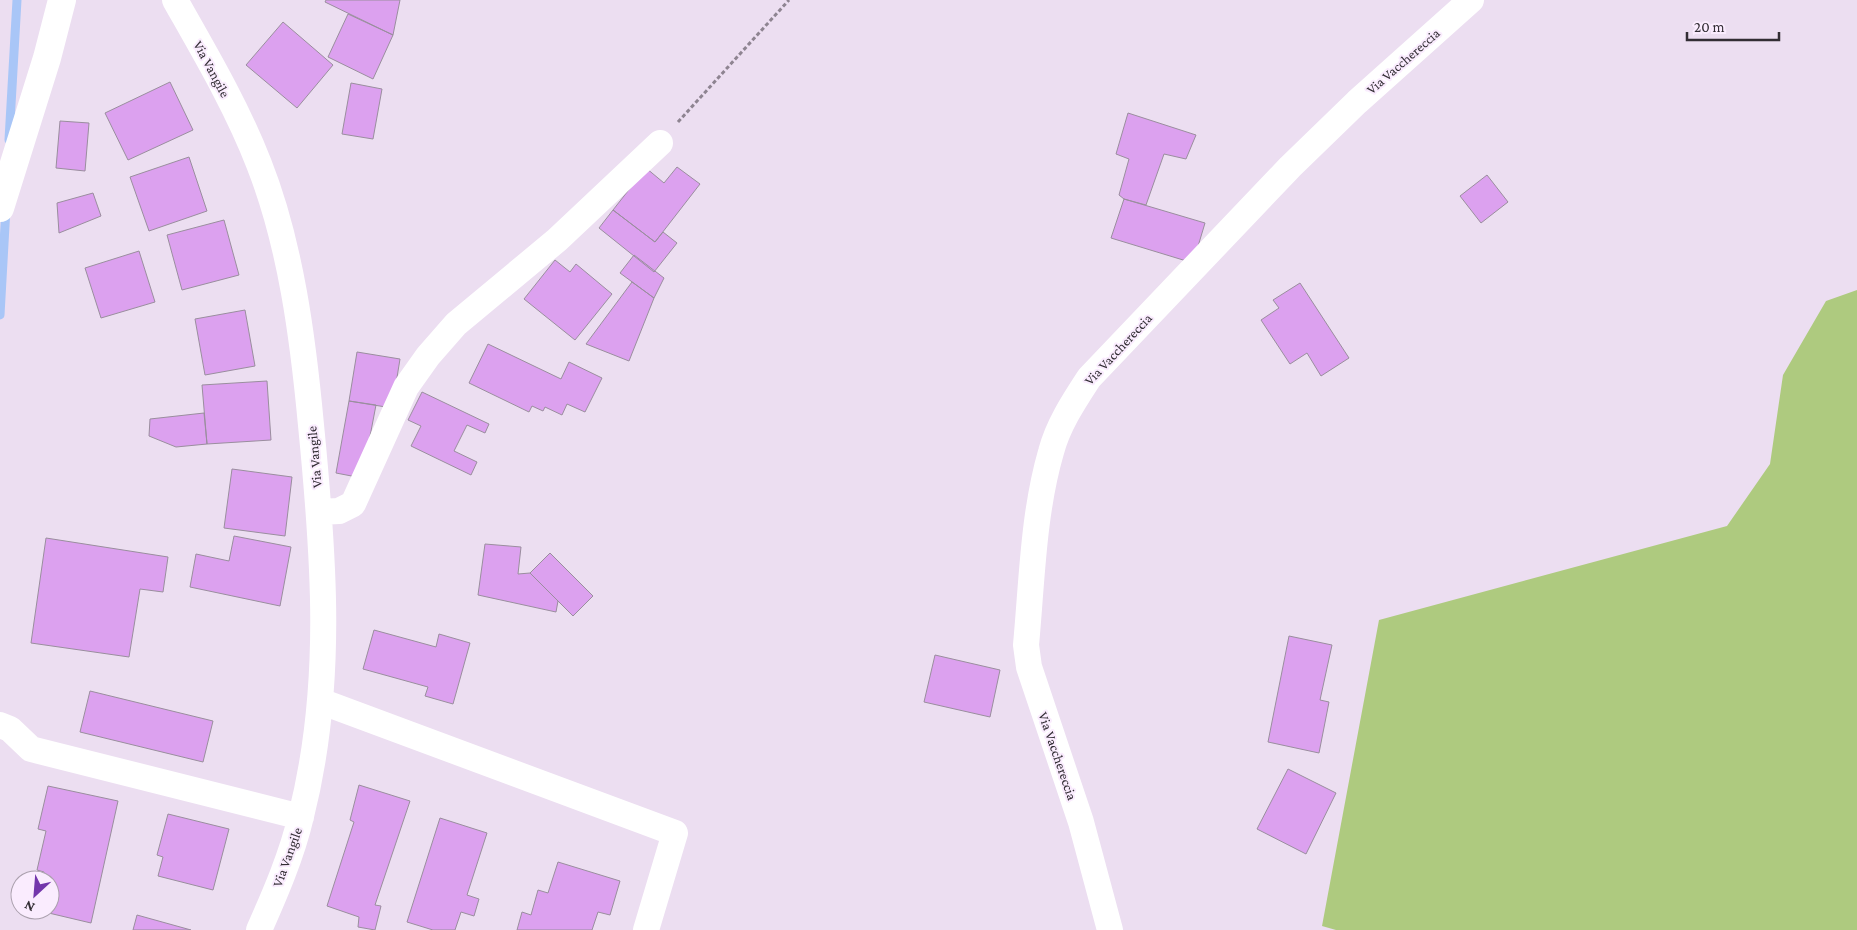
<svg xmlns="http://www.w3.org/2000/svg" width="1857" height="930" viewBox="0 0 1857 930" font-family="'Crimson Pro',serif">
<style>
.green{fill:#aeca7f}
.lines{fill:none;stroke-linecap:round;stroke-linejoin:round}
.stream{stroke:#a9c6f7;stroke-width:9}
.building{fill:#dca1ef;stroke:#9a8e9e}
.path{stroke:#8e8491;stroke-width:3;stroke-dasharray:4 2.5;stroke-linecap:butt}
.street{stroke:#fff;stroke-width:26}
.secondary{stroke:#fff;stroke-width:28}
.labels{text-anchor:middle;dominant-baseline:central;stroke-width:4;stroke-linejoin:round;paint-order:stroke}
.street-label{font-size:14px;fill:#322d34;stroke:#faecfe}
</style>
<rect width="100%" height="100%" fill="#ecdef1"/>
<path class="green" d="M1857 290V930H1336L1322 926 1379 620 1727 526 1770 464 1783 375 1826 301Z"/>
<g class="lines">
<path class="stream" d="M9 140 17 0
M0 315 6 208"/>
</g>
<path class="building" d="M326 0H400L393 35 325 2Z
M348 14 393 35 373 79 328 57Z
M283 22 333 65 297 108 246 65Z
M170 82 193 130 128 160 105 113Z
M351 83 382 89 373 139 342 134Z
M1128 113 1196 135 1186 159 1164 154 1146 205 1124 199 1119 195 1129 159 1116 154Z
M60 121 89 123 85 171 56 168Z
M189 157 207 211 149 231 130 177Z
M677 167 700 184 655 242 613 210 646 168 664 183Z
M1487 175 1508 202 1481 223 1460 196Z
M93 193 101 216 59 233 57 203Z
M1124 199 1205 223 1193 263 1111 238Z
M613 210 655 242 663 232 677 243 654 272 599 228Z
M224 220 239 275 182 290 167 235Z
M139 251 155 302 101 318 85 268Z
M634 255 664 278 654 298 620 273Z
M555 260 570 272 576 264 612 294 575 340 524 299Z
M632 282 654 298 629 361 586 344Z
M1300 283 1349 358 1321 376 1307 353 1290 364 1261 320 1279 308 1273 300Z
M245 310 255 366 205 375 195 319Z
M488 344 561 379 569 362 602 378 585 412 567 404 562 415 545 407 543 411 532 406 529 412 469 383Z
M357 352 400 359 392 408 349 401Z
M267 381 271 440 207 444 202 385Z
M422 392 489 424 485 433 467 425 454 451 477 462 471 475 411 446 421 426 408 420Z
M349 401 376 405 362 478 336 473Z
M204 413 207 444 176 447 149 436 150 419Z
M232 469 292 477 285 536 224 528Z
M234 536 291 547 280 606 190 587 196 554 229 561Z
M46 538 168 557 163 592 140 589 129 657 31 643Z
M485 544 521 547 518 574 530 573 558 601 556 612 478 595Z
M550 553 593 596 573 616 530 573Z
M374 630 436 647 439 634 470 643 453 704 425 696 428 687 363 669Z
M1289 636 1332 645 1320 700 1329 702 1319 753 1268 742Z
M935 655 1000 670 990 717 924 702Z
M90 691 213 721 203 762 80 732Z
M1288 769 1336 793 1306 854 1257 829Z
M359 785 410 801 375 905 381 906 375 930 358 927 359 917 327 906 354 822 350 820Z
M48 786 118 801 91 923 36 910H50V880H43L44 872 37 870 46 831 38 829Z
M168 814 229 829 213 890 158 876 163 857 157 855Z
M440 818 487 833 467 895 479 899 474 916 461 912 455 930H433L407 922Z
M558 862 620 881 610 915 598 912 592 930H517L522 912 531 915 538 890 548 893Z
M137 915 191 930H133Z"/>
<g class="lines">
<path class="path" d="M678 122 789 0"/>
<path class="street" d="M175 0C205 53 237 107 259 164 291 245 303 339 311 425 324 557 334 686 301 816 292 855 275 894 259 930
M319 512 339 511 353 504 406 387 428 356 456 324 557 240 660 143
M320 701 675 833 646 930
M0 725 10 729 31 749 301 817
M1110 930 1081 822 1029 667 1026 645C1032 581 1033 514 1051 452 1058 425 1074 401 1089 378L1290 167 1357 102 1471 0"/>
<path class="secondary" d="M0 208 47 58 62 0"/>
</g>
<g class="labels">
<g class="street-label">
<text transform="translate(1403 61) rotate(-41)">Via Vacchereccia</text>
<text transform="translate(212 69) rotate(62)">Via Vangile</text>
<text transform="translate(1118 349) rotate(-47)">Via Vacchereccia</text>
<text transform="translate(314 457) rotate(-95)">Via Vangile</text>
<text transform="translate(1058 756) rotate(71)">Via Vacchereccia</text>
<text transform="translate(287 857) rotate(-70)">Via Vangile</text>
</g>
</g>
<g transform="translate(35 895) rotate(206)"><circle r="24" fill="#faecfe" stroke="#aaa0ad"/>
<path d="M0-4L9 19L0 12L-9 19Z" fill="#7336ab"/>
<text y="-8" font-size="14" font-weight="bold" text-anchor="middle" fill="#322d34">N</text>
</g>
<path d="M1687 32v8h92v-8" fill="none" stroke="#322d34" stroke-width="2.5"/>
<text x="1694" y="32" font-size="15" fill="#322d34" stroke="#faecfe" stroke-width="4" paint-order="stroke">20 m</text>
</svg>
